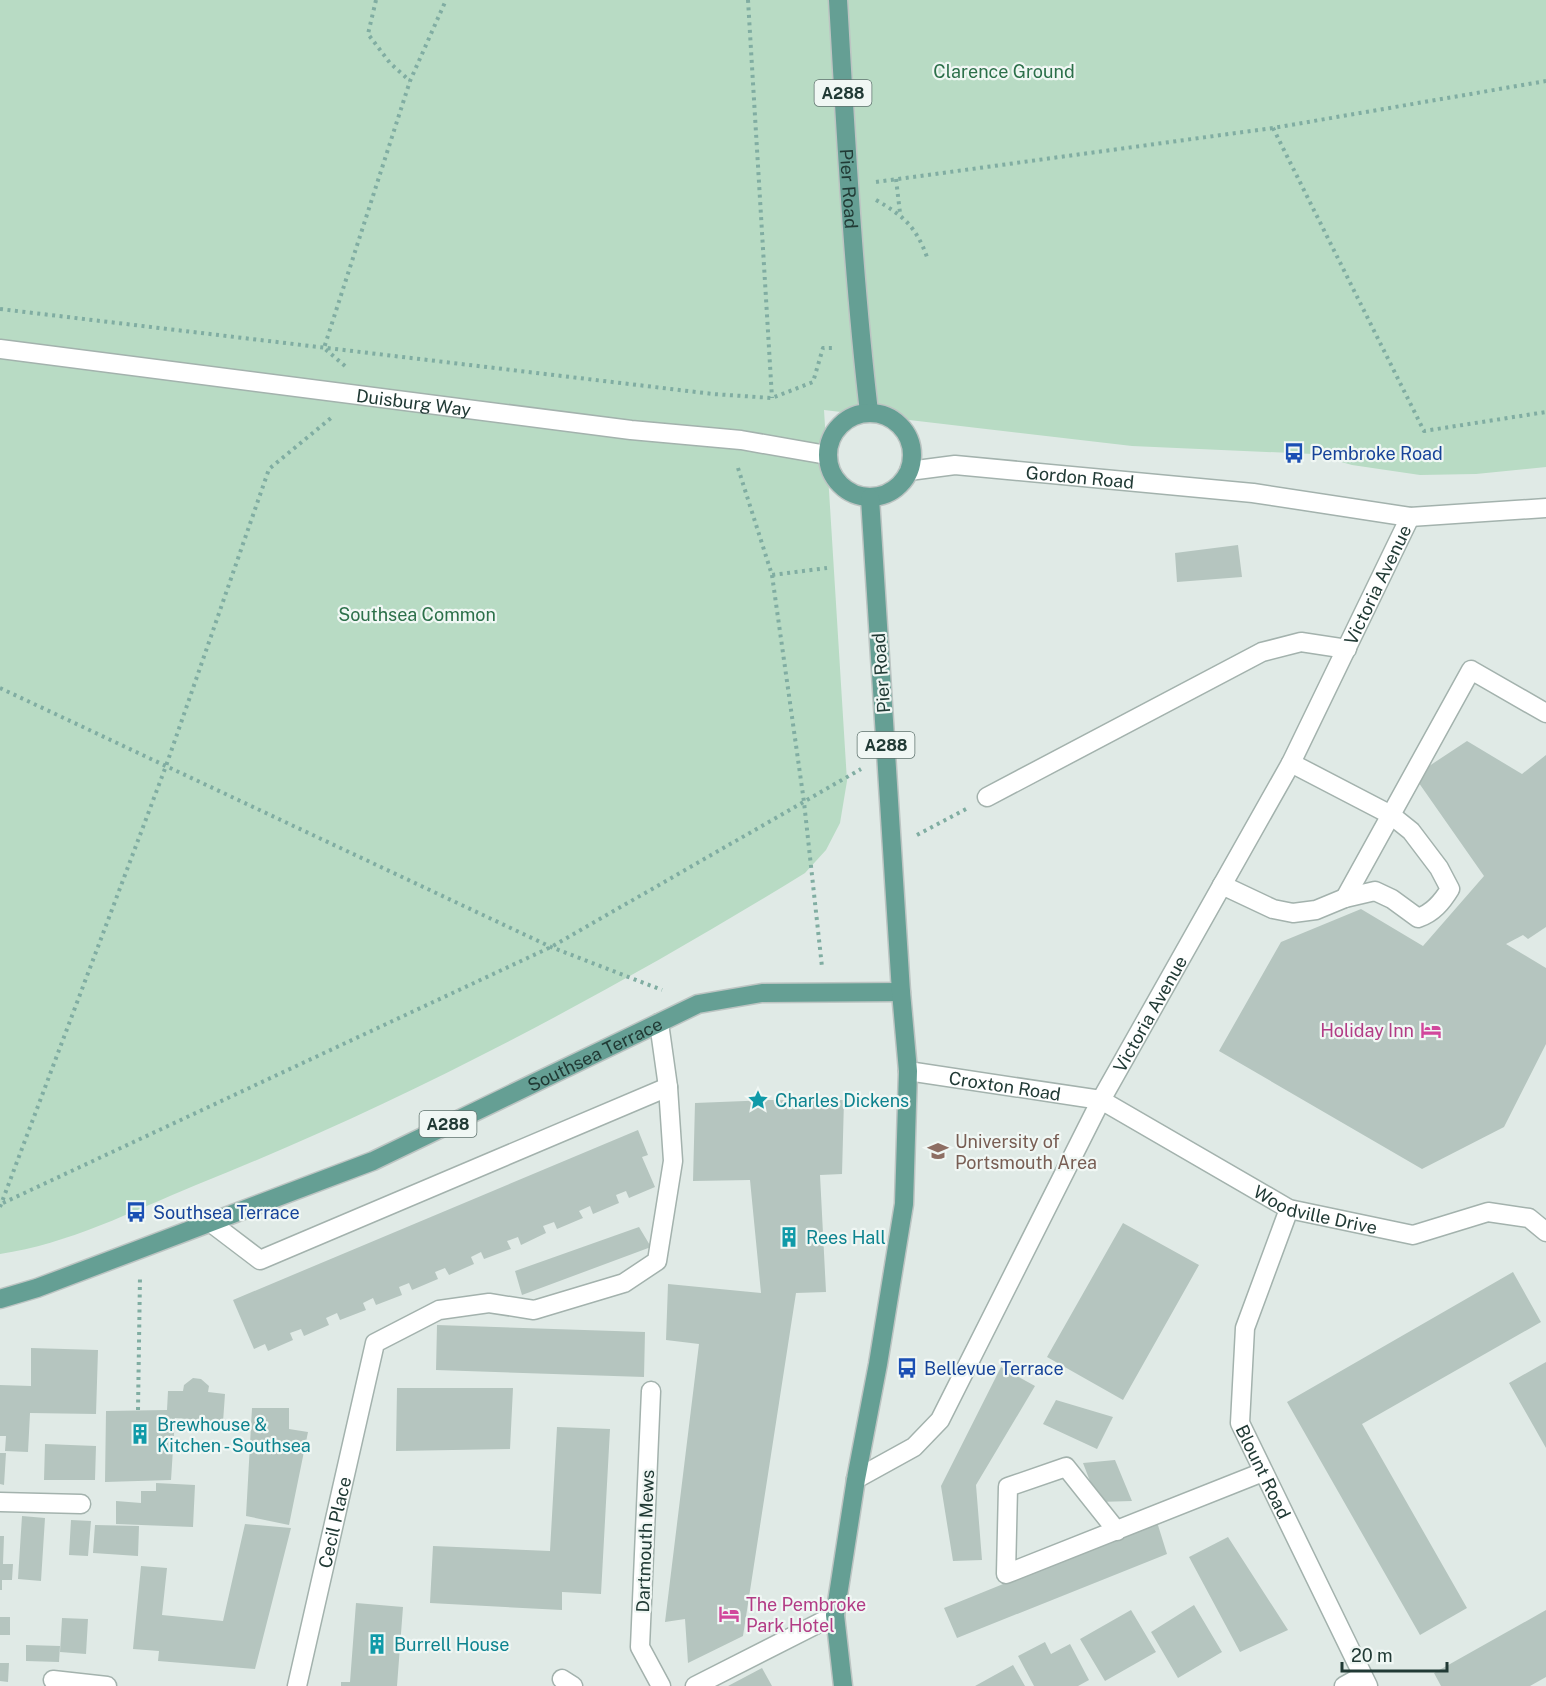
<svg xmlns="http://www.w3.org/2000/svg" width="1546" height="1686" viewBox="0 0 1546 1686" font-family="'Public Sans',sans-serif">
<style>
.green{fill:#b8dbc4}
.building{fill:#b5c5bf}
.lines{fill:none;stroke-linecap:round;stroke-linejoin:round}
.minor-casing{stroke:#a3b2ad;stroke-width:21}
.major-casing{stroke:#bcc4c2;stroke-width:21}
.path{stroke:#80ada2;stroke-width:4;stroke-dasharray:3 4.5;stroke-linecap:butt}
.minor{stroke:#fff;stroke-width:18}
.major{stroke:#659f94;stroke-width:18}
.labels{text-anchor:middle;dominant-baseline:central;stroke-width:4.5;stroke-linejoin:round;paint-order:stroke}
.shield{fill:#f0f7f4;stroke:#5f736e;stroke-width:1.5}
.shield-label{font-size:16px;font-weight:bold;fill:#213a35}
.park-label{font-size:18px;fill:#2c704a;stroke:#f0f7f4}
.street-label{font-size:18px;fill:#213a35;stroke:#f0f7f4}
.transit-label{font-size:18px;fill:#164399;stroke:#f0f7f4;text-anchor:start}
.hotel-label{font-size:18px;fill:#b23c85;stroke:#f0f7f4;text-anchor:end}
.culture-label{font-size:18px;fill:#0d838f;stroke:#f0f7f4;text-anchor:start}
.education-label{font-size:18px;fill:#785e54;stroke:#f0f7f4;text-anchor:start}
</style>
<rect width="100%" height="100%" fill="#e0eae6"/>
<path class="green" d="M0 0H1546V467L1476 474 1420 475 1352 465 1313 454 1132 446 824 410 847 781 840 823 826 850 805 873C610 993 409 1100 196 1185 133 1211 68 1244 0 1254Z"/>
<path class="building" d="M1238 545 1242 577 1177 582 1175 553Z
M1467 741 1522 774 1546 755V927L1528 939 1523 935 1506 944 1546 968V1044L1504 1127 1422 1169 1219 1051 1281 942 1361 909 1423 946 1484 876 1414 776Z
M767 1100H844L842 1174 820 1175 826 1292 796 1293 743 1636 688 1663 685 1619 665 1622 699 1344 666 1340 668 1284 761 1293 750 1180 693 1181 695 1103Z
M638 1130 648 1155 642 1157 655 1187 629 1198 626 1191 616 1195 619 1203 593 1214 590 1206 579 1211 583 1218 557 1229 554 1222 543 1226 546 1233 521 1245 518 1237 507 1241 511 1249 484 1259 481 1252 471 1257 474 1264 449 1275 445 1268 435 1272 438 1279 412 1290 409 1283 399 1287 402 1295 376 1305 373 1298 363 1303 366 1310 340 1320 337 1313 326 1318 329 1325 304 1336 301 1329 290 1333 293 1340 268 1351 265 1344 254 1349 233 1300Z
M1123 1223 1199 1265 1123 1400 1047 1357Z
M639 1227 651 1247 522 1295 515 1271Z
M1513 1272 1541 1322 1362 1424 1467 1608 1420 1635 1287 1402Z
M437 1325 645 1332 644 1377 436 1370Z
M31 1348 98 1350 96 1414 30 1413 28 1452 5 1451 6 1436H0V1385L31 1386Z
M1546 1362V1448L1509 1383Z
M1001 1367 1035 1386 976 1485 982 1560 953 1561 941 1486Z
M193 1378 201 1379 209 1386 208 1392 225 1394 223 1422 175 1418 171 1480 105 1482 106 1411 167 1410 168 1391H183L184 1385Z
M397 1388H513L510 1449 396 1451Z
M1056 1400 1113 1417 1097 1449 1043 1424Z
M252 1408H289V1429L308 1432 289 1525 246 1516Z
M557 1427 610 1429 601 1594 562 1592V1610L430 1603 433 1546 550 1551Z
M45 1444 96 1446 95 1480H44Z
M0 1453H6L4 1485 0 1484Z
M1115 1460 1132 1501 1098 1502 1083 1463Z
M156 1483 195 1485 193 1527 116 1524V1501L141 1503V1491H156Z
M22 1516 45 1518 41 1581 18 1579Z
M71 1520 91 1521 88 1556 69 1555Z
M1157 1522 1167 1554 957 1638 944 1608Z
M245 1524 291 1528 255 1669 158 1661 159 1651 133 1649 141 1566 167 1568 162 1615 223 1621Z
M95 1525 139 1526 138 1556 93 1553Z
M0 1536H4L3 1564H13L12 1580H2V1590H0Z
M1228 1537 1288 1630 1240 1652 1189 1557Z
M356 1603 403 1607 397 1686H341V1682H350Z
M1194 1605 1222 1652 1178 1678 1151 1632Z
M1131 1610 1156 1652 1105 1681 1080 1639Z
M1546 1610V1677L1530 1686H1441L1434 1673Z
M0 1617H10V1635H0Z
M62 1618 88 1619 86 1654 60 1652Z
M1045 1642 1051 1654 1070 1644 1089 1680 1078 1686H1034L1018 1656Z
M26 1645 60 1646 59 1662 26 1661Z
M0 1663H9L8 1682 0 1681Z
M1013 1665 1025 1686H975Z
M762 1668 772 1686H728Z"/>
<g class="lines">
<g class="minor-casing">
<g id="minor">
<path id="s1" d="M0 349 631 430 741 440 827 455"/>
<path id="s2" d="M909 471 955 465 1253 493 1410 517 1546 508"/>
<path d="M987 797 1262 652 1301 642 1347 649"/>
<path d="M1222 885 1273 909 1293 913 1316 910 1345 898 1375 891 1392 899 1418 918C1433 913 1442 902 1450 889L1439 868 1411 831 1391 815 1291 763"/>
<path d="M1345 898 1471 670 1546 713"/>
<path id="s3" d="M908 1071 1101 1100 1289 1209 1413 1235 1488 1212 1529 1218 1546 1232"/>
<path id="s4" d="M1289 1209 1245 1328 1240 1423 1368 1686"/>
<path d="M210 1222 260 1260 668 1087"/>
<path d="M651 1391 640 1647 661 1686"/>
<path id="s5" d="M856 1479 914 1447 940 1420 1101 1100 1291 763 1410 517"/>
<path d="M0 1502 81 1504"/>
<path d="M1117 1531 1066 1467 1008 1487 1006 1574 1263 1472"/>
<path d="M562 1679 573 1686"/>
<path d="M53 1680 107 1686"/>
<path id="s6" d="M297 1686 375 1343 439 1310 489 1303 534 1310 624 1283 657 1261 673 1161 668 1087 659 1023"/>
<path d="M695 1686 835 1615"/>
<path d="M1344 1686 1362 1676"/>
</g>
</g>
<g class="major-casing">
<g id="major">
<path id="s7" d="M838 0C846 138 853 275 869 412"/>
<circle cx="870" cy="455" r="42"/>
<path id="s8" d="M0 1299 37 1288 373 1161 698 1004 762 993 901 992"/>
<path d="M843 1686 835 1615 856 1479 878 1364 904 1204 908 1071 901 992 870 498"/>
</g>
</g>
<path class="path" d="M376 0 368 34 390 63 410 81
M748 0 772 398
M1273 128 1424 431 1546 412
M896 179 900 213
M876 182 1273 128 1546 81
M876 200C904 216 916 227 927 257
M0 309 713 394 772 398 813 382 823 348H836
M345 366 324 348 410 81 446 0
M738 468 772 575 827 568
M772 575 804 802 822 967
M0 688 551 947 662 990
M917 835 966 809
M3 1203 551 947 861 769
M0 1207 166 766 269 469 331 418
M138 1410 140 1276"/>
<use href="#minor" class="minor"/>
<use href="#major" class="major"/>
</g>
<defs>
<g id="bus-bare" transform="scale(1.62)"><path d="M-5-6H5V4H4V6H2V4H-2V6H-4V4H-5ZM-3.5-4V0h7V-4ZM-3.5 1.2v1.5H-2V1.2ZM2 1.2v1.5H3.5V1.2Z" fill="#1a4fb4" stroke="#f0f7f4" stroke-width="2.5" paint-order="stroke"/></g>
<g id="hotel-bare" transform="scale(1.62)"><path d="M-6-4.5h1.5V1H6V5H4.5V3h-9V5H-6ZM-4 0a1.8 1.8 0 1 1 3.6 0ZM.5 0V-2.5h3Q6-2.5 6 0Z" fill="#d1479c" stroke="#f0f7f4" stroke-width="2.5" paint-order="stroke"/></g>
<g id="sight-bare" transform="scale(1.62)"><path d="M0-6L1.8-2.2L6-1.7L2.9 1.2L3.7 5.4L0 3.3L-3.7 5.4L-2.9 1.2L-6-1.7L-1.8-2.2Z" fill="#0f9aa8" stroke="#f0f7f4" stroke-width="2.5" paint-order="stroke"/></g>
<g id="university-bare" transform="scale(1.62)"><path d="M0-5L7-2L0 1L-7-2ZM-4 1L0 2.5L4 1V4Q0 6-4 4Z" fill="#8d6e63" stroke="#f0f7f4" stroke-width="2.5" paint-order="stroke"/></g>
<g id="building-bare" transform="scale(1.62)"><path d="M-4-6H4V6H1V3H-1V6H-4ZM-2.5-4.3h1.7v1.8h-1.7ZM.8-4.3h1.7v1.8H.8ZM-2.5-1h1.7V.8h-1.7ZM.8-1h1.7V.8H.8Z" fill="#0f9aa8" stroke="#f0f7f4" stroke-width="2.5" paint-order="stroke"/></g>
</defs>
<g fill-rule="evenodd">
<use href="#bus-bare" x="1294" y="453"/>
<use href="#hotel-bare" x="1431" y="1030"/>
<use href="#sight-bare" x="758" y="1100"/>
<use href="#university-bare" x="938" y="1151"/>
<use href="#bus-bare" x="136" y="1212"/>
<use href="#building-bare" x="789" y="1237"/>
<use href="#bus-bare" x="907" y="1368"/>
<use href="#building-bare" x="140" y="1434"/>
<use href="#hotel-bare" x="729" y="1614"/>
<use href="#building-bare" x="377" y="1644"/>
</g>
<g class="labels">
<g class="shield">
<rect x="814.5" y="80" width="57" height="26" rx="4.5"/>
<rect x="857.5" y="732" width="57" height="26" rx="4.5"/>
<rect x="419.5" y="1111" width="57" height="26" rx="4.5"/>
</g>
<g class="shield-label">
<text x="843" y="93">A288</text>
<text x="886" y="745">A288</text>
<text x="448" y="1124">A288</text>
</g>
<g class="park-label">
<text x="1004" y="71">Clarence Ground</text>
<text x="417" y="614">Southsea Common</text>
</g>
<g class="street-label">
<text stroke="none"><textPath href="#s7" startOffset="189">Pier Road</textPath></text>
<text stroke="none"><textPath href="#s1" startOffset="417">Duisburg Way</textPath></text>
<text stroke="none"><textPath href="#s2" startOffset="172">Gordon Road</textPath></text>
<text stroke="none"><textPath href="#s5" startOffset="1047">Victoria Avenue</textPath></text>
<text transform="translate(881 673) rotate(-94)">Pier Road</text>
<text stroke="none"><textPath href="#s5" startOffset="561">Victoria Avenue</textPath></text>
<text stroke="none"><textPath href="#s8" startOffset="644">Southsea Terrace</textPath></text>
<text stroke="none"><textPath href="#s3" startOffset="98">Croxton Road</textPath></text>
<text stroke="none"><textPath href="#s3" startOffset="438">Woodville Drive</textPath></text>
<text stroke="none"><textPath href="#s4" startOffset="276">Blount Road</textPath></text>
<text stroke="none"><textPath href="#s6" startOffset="168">Cecil Place</textPath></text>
<text transform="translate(645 1541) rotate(-88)">Dartmouth Mews</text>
</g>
<g class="transit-label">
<text x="1311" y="453">Pembroke Road</text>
<text x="153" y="1212">Southsea Terrace</text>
<text x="924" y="1368">Bellevue Terrace</text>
</g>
<g class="hotel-label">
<text x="1414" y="1030">Holiday Inn</text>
<text x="746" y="1604" text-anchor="start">The Pembroke<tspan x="746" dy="21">Park Hotel</tspan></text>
</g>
<g class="culture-label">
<text x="775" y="1100">Charles Dickens</text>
<text x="806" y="1237">Rees Hall</text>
<text x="157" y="1424">Brewhouse &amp;<tspan x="157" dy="21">Kitchen - Southsea</tspan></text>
<text x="394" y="1644">Burrell House</text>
</g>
<g class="education-label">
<text x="955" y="1141">University of<tspan x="955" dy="21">Portsmouth Area</tspan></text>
</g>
</g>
<path d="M1342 1662v9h105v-9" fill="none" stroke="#213a35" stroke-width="3"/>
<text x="1351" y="1662" font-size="18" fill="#213a35" stroke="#f0f7f4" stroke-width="4.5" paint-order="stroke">20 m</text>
</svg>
